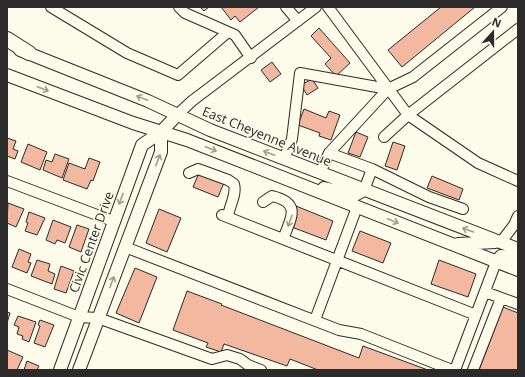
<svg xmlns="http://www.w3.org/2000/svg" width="525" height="377" viewBox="0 0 525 377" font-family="'Open Sans',sans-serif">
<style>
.building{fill:#f2b8a0;stroke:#2b2b2b}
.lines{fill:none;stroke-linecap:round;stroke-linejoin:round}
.minor-casing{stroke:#2b2b2b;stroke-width:12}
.major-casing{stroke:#2b2b2b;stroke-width:14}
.highway-casing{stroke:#2b2b2b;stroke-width:16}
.minor{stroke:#fdfbea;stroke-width:10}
.major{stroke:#fdfbea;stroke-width:12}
.highway{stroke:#fdfbea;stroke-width:14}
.oneway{stroke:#9e9d94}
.labels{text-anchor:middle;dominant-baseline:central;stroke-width:3;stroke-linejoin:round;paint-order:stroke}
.street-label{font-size:13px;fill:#2b2b2b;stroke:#fdfbea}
</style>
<rect width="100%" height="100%" fill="#fdfbea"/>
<path class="building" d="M200 7H209L204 11Z
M221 7H259L240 22 235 16 231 20Z
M441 7H475L402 67 388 50Z
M319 28 350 63 336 76 325 64 331 58 311 36Z
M272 62 281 74 270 82 261 70Z
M312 79 318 88 307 95 301 85Z
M304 109 326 118 329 111 340 115 331 140 319 136 320 133 298 125Z
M356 132 368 137 360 157 348 153Z
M7 138 16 141 13 149 18 151 15 159 7 156Z
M393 142 405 146 397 170 385 166Z
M28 144 47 152 40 170 21 162Z
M55 154 69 159 62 178 43 170 46 160 52 162Z
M89 158 100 162 93 181 91 180 87 189 63 180 69 163 85 169Z
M199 173 224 183 218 197 193 187Z
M432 176 463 189 459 200 427 188Z
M8 203 24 209 16 227 7 223Z
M296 206 333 221 326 240 289 226Z
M159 209 181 218 167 252 146 243Z
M29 212 45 218 37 235 25 231 28 223 26 222Z
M53 220 71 227 65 243 57 240 55 244 46 240Z
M77 225 89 229 81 252 69 247Z
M360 231 391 243 383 263 352 251Z
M19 249 31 254 28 262 31 263 27 273 12 267Z
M37 260 50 264 48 271 55 274 52 284 31 276Z
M439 260 476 274 468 297 431 284Z
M61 266 74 271 66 293 54 289Z
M135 268 157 277 139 323 116 313Z
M187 291 222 304 221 305 359 358 363 346 428 370H318L290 359 287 366 224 344 221 352 206 347 208 343 173 330Z
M503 307 518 313V370H479Z
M7 312 10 313 7 323Z
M18 316 36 322 29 342 22 339 23 336 17 334 19 327 14 325Z
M40 320 54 325 45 347 34 343 40 326 38 325Z
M7 350 23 357 17 370H7Z
M27 361 39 366 37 370H24Z"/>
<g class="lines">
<g class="minor-casing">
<path id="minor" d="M51 7 127 53 178 75 228 32
M179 7 185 13 235 35 251 58
M286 7 298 21
M328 7 408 115 478 163 518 181
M178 114 192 101 316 7
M384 137 408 115 518 29
M329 153 372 169 429 197 463 209
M284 159 292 139 300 73 388 89
M189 173 198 169 228 180 234 184C237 195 229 206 228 217
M320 173 329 153 388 89 413 77 502 7
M7 181 113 221
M364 190 372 169
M263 202 272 196C302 203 291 218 283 239
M222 215 476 315
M501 242 514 225 518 216
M125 247 339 330 361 334 452 370
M7 289 79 317 98 318 212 359 227 355 240 359 248 365 261 370
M485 292 518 304
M315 320 357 207
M455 370 496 262
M473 370 501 298"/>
</g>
<g class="major-casing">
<path id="major" d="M20 50 148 101 210 130 518 249
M7 75 133 123 187 140 518 270
M324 188 355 195 362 191
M458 244 495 242
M496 262 501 256 518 258
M60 370 142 145 161 132 178 114
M79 370 161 152V132"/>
</g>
<g class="highway-casing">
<path id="highway" d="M7 39 29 53"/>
</g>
<use href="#minor" class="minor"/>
<use href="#major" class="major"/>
<use href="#highway" class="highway"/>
</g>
<defs><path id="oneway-shaft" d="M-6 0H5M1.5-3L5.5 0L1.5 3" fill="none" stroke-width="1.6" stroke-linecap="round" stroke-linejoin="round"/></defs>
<g class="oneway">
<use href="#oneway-shaft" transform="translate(43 89) rotate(21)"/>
<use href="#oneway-shaft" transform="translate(142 98) rotate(-158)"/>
<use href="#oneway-shaft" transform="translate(211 149) rotate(21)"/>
<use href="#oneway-shaft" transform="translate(269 153) rotate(-159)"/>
<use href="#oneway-shaft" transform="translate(158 160) rotate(-69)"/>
<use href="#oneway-shaft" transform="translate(121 199) rotate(111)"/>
<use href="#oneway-shaft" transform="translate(290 221) rotate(109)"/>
<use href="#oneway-shaft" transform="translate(393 221) rotate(22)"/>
<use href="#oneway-shaft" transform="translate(468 230) rotate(-160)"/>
<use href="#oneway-shaft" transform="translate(112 282) rotate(-69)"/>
</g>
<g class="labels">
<g class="street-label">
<text transform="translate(267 136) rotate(22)">East Cheyenne Avenue</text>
<text transform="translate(91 242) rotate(-70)">Civic Center Drive</text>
</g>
</g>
<rect width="525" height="377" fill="none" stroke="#2b2b2b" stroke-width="16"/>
<g transform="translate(493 32) rotate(21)" stroke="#fdfbea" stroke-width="3" paint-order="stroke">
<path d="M0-3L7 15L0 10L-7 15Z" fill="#2b2b2b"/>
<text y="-6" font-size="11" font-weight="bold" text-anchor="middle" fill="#2b2b2b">N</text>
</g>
</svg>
